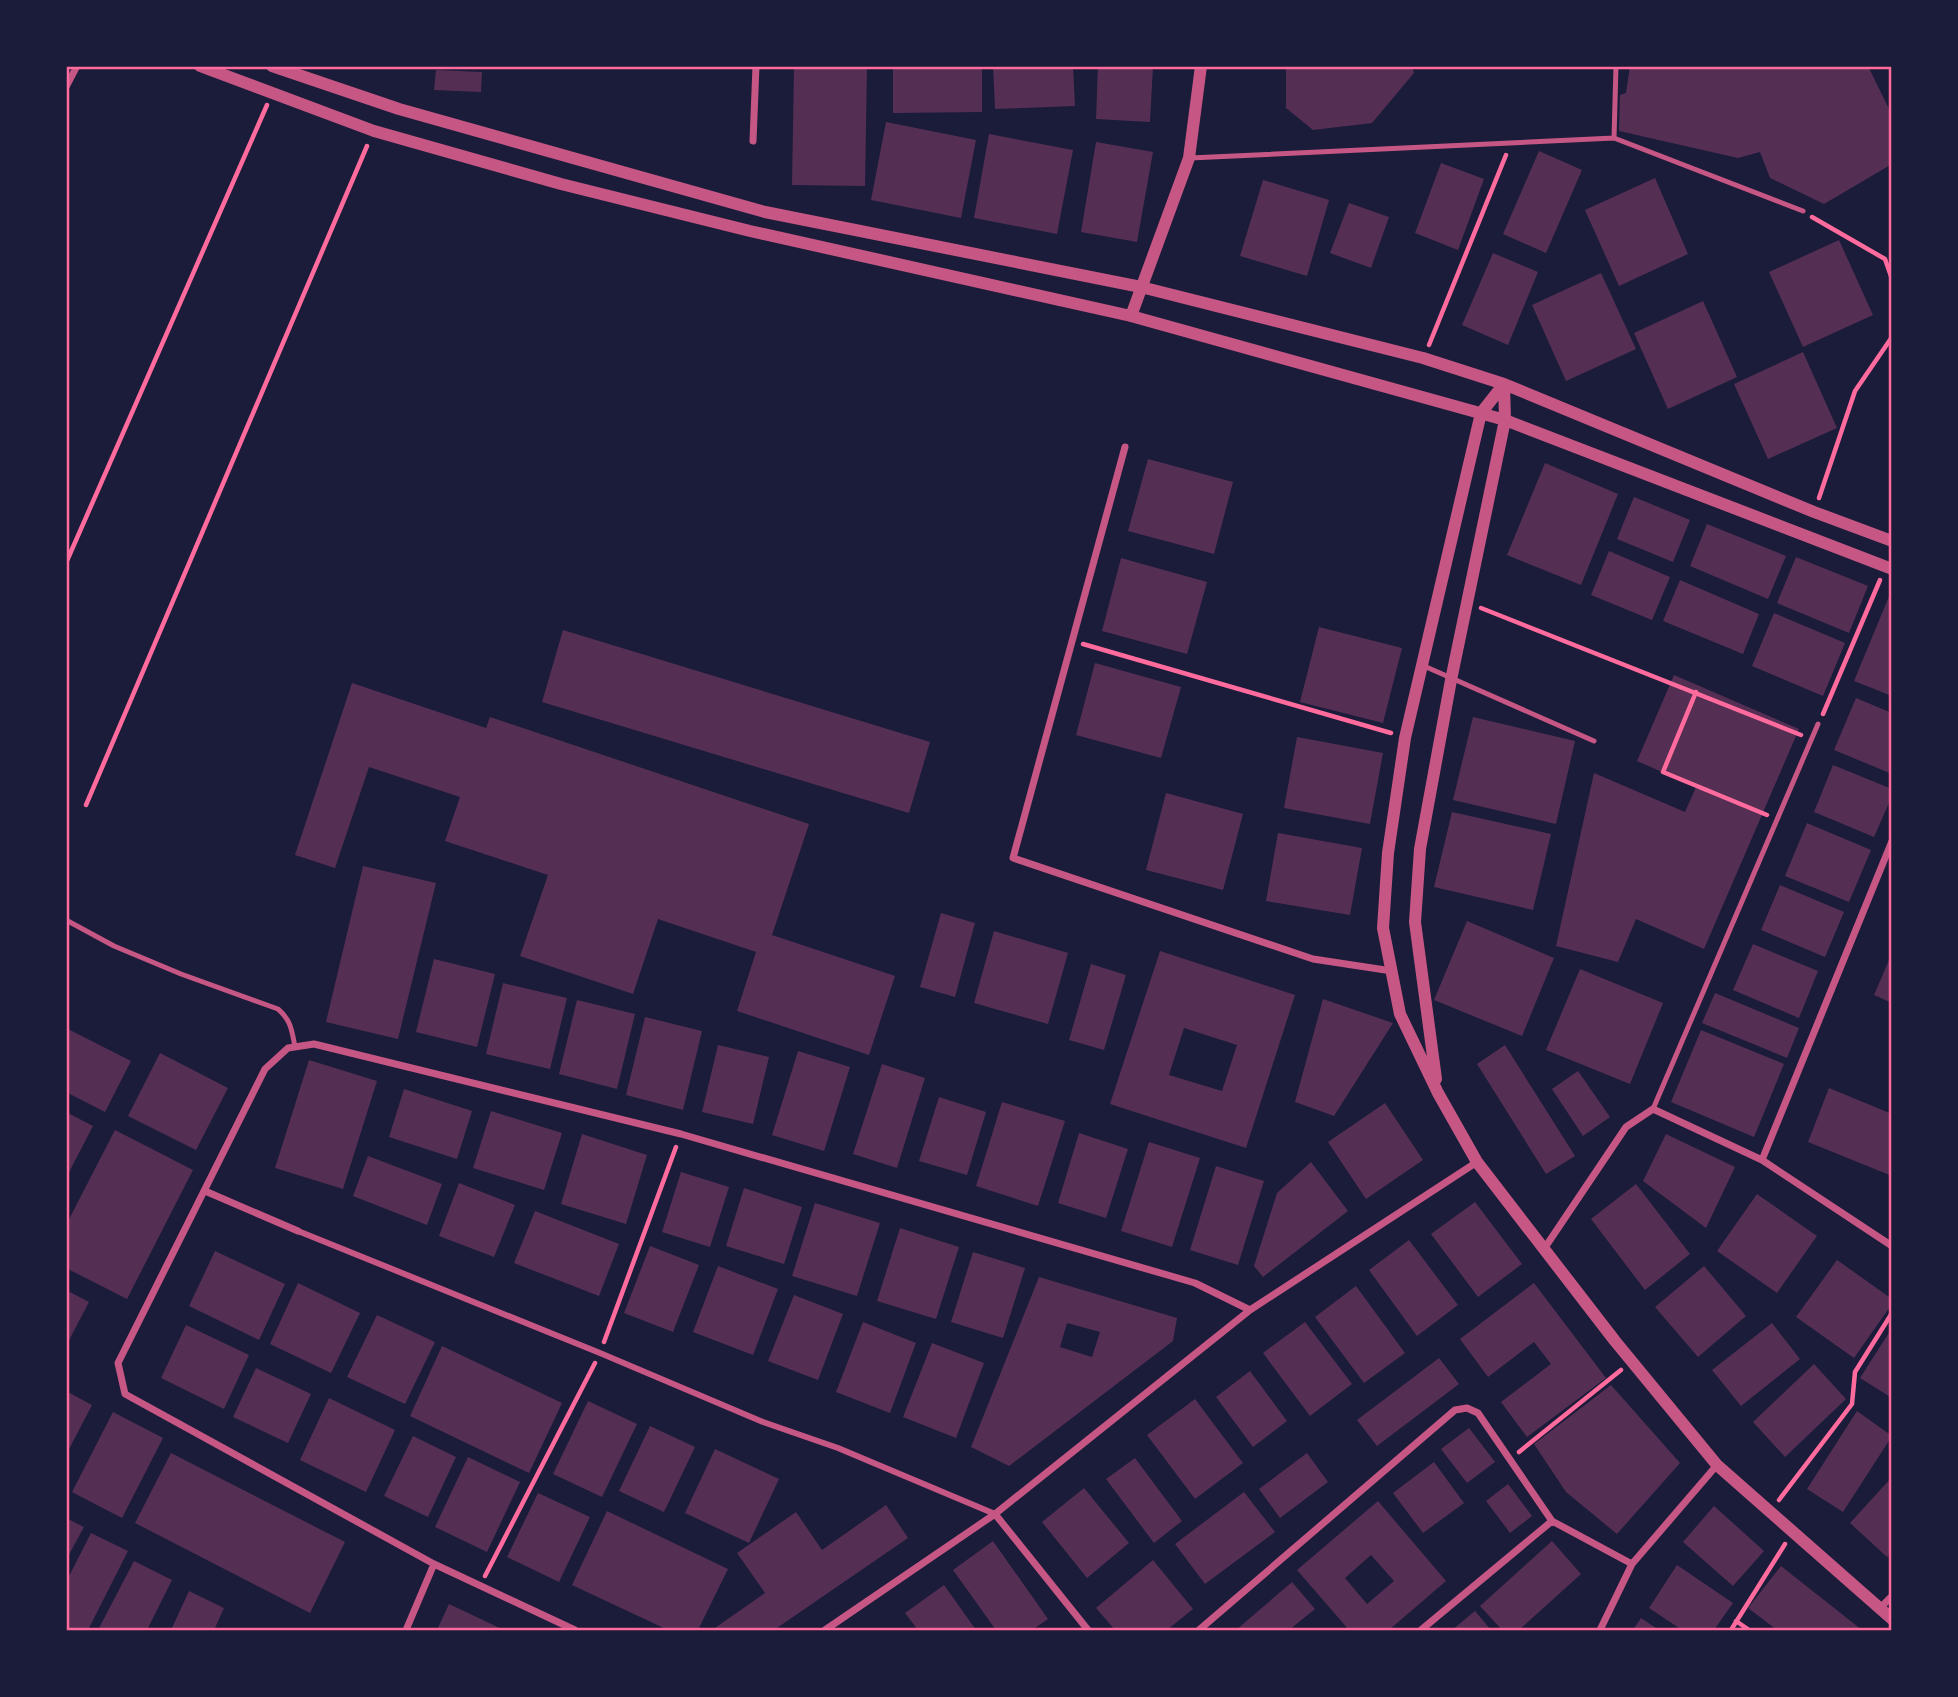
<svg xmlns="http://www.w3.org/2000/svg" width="1958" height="1697" viewBox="0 0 1958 1697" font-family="Overpass,sans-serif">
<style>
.building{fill:#542f53;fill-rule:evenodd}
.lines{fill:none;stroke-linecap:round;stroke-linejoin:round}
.path{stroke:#ff6b9d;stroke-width:4.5}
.service{stroke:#c65784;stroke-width:5}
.pedestrian{stroke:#c65784;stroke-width:6}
.minor{stroke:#c65784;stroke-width:7}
.tertiary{stroke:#c65784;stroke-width:12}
.neatline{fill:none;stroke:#ff6b9d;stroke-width:2.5}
</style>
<rect width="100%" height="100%" fill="#1b1b3a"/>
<path class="building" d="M794 66H867L865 186 792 185Z
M893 66H982V112L893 113Z
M993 66H1073L1075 106 995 109Z
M1098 66H1153L1150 122 1096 119Z
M1286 66H1412L1414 73 1372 123 1313 130 1286 108Z
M1630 66H1868L1892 115V164L1824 204 1770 178 1760 152 1738 158 1619 131 1620 95 1626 93Z
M436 70 482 72 481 92 434 90Z
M886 122 976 140 961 218 871 200Z
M989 134 1073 150 1057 234 974 218Z
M1096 142 1153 152 1137 242 1081 232Z
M1539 151 1582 170 1546 253 1503 234Z
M1441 163 1484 179 1458 250 1415 233Z
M1655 178 1688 254 1619 286 1585 210Z
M1263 180 1329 200 1307 276 1240 256Z
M1349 203 1389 217 1371 268 1330 253Z
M1839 240 1873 315 1803 347 1769 272Z
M1493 253 1538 272 1508 345 1462 325Z
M1601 273 1636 349 1566 381 1532 305Z
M1703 301 1737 377 1668 409 1634 333Z
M1803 352 1837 428 1768 459 1734 384Z
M1148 459 1233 482 1214 554 1128 531Z
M1545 463 1618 494 1581 585 1507 555Z
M1634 497 1690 520 1673 562 1617 539Z
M1707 524 1786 556 1768 599 1690 566Z
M1609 551 1670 577 1652 620 1591 595Z
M1796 557 1868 586 1849 633 1777 603Z
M1121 558 1207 582 1187 654 1102 631Z
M1680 580 1759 614 1743 654 1663 621Z
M1892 589V696L1854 681Z
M1774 613 1845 643 1823 696 1752 666Z
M1319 627 1402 648 1383 723 1300 702Z
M563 630 930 742 909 813 542 702Z
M1095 663 1181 687 1161 758 1076 735Z
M1674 675 1799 729 1704 949 1636 919 1618 962 1556 946 1594 773 1685 812 1696 787 1637 761Z
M352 683 486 728 490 717 809 824 772 935 895 976 869 1055 737 1011 756 952 658 919 633 994 520 956 548 875 445 841 460 797 369 767 335 868 295 855Z
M1856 698 1892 713V774L1834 750Z
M1473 717 1575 741 1556 824 1453 800Z
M1297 737 1383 753 1370 824 1284 808Z
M1833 765 1892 789V796L1874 837 1814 812Z
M1166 793 1243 814 1223 890 1146 870Z
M1452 812 1551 834 1533 910 1434 887Z
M1807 823 1871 850 1849 902 1785 876Z
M1278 833 1362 848 1350 915 1266 901Z
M363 866 436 883 398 1039 326 1022Z
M1780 885 1844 912 1825 957 1761 930Z
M941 913 975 923 955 997 920 987Z
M1467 921 1554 958 1522 1036 1434 1000Z
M994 931 1068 953 1048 1024 974 1003Z
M1753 944 1818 971 1799 1018 1733 990Z
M1160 951 1295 995 1246 1148 1110 1104ZM1184 1028 1237 1045 1222 1091 1169 1075Z
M434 959 495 974 477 1047 416 1032Z
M1889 960 1892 961V1003L1874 995Z
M1091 964 1126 975 1104 1050 1069 1040Z
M1580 969 1663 1003 1630 1084 1546 1050Z
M503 983 567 998 550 1069 486 1054Z
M1715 993 1799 1028 1787 1058 1702 1023Z
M1323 999 1393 1023 1334 1116 1295 1102Z
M577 1000 635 1014 617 1089 559 1074Z
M645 1017 702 1031 683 1110 626 1095Z
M66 1028 131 1061 105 1112 66 1092Z
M1701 1030 1784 1064 1754 1137 1671 1102Z
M718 1045 769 1057 753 1124 702 1112Z
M1505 1045 1575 1156 1546 1174 1477 1064Z
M798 1051 850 1067 824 1151 772 1135Z
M160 1053 228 1088 196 1150 128 1116Z
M309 1060 377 1081 343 1189 275 1168Z
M882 1064 925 1078 897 1168 853 1154Z
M1578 1071 1610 1117 1583 1136 1552 1089Z
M1829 1088 1892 1114V1176L1808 1142Z
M404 1089 472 1111 457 1159 389 1137Z
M939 1097 986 1112 967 1175 919 1161Z
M1002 1102 1065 1121 1038 1206 976 1186Z
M1385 1103 1423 1160 1366 1199 1328 1142Z
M491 1111 562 1133 544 1190 473 1168Z
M66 1112 93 1126 66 1178Z
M115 1130 193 1170 127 1299 66 1268V1225Z
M1079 1133 1128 1149 1106 1218 1058 1203Z
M582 1134 647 1155 626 1224 561 1204Z
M1666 1134 1735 1167 1706 1228 1643 1181Z
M1149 1142 1200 1158 1172 1247 1121 1231Z
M368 1156 442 1184 427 1225 353 1196Z
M1311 1162 1348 1211 1263 1277 1254 1266 1277 1193Z
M1216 1166 1264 1181 1238 1265 1190 1250Z
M681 1172 729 1187 710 1247 662 1232Z
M459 1183 515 1205 494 1257 439 1236Z
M1636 1184 1690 1254 1645 1290 1591 1219Z
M744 1188 802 1207 784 1264 726 1246Z
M1757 1194 1817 1236 1777 1293 1717 1251Z
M1475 1202 1522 1264 1478 1297 1431 1234Z
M815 1203 880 1223 857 1296 792 1276Z
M535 1211 619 1244 599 1296 514 1263Z
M900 1228 959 1247 936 1319 877 1301Z
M1409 1240 1458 1305 1417 1336 1369 1270Z
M650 1246 699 1265 673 1332 624 1313Z
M215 1251 285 1284 259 1340 189 1306Z
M973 1252 1025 1268 1003 1338 951 1322Z
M1837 1260 1892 1299V1304L1854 1358 1796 1317Z
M718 1266 778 1289 753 1355 693 1332Z
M1704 1266 1746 1316 1698 1357 1655 1307Z
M1039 1277 1177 1318 1173 1341 1009 1466 971 1447ZM1067 1323 1100 1332 1092 1357 1060 1347Z
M298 1283 360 1313 331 1373 270 1344Z
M1534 1283 1606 1378 1527 1437 1501 1402 1551 1364 1534 1342 1488 1377 1460 1339Z
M1356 1286 1405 1353 1364 1383 1315 1317Z
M66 1290 89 1302 66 1346Z
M794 1295 843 1314 818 1380 768 1361Z
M377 1315 435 1342 405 1404 347 1377Z
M863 1322 916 1343 890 1413 836 1392Z
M1305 1322 1352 1384 1310 1416 1263 1353Z
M1772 1323 1800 1359 1741 1406 1712 1370Z
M186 1325 249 1355 224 1409 161 1378Z
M1892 1328V1398L1860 1378Z
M932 1343 984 1363 956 1438 903 1417Z
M442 1346 562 1403 529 1473 410 1416Z
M1439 1358 1459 1384 1377 1446 1357 1420Z
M1814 1364 1846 1399 1785 1457 1753 1422Z
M256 1368 311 1394 288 1443 233 1417Z
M1250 1371 1287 1421 1253 1447 1216 1397Z
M1611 1385 1680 1463 1617 1534 1566 1492 1534 1444Z
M66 1391 92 1405 66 1455Z
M329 1398 395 1430 366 1492 300 1460Z
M1195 1399 1243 1463 1195 1499 1147 1435Z
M588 1401 637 1424 602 1497 553 1474Z
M1857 1411 1892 1436 1843 1512 1807 1489Z
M113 1412 163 1438 122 1518 72 1492Z
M650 1426 695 1447 664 1512 619 1491Z
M1469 1428 1495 1462 1467 1483 1441 1449Z
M413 1436 456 1457 428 1517 384 1496Z
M715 1449 779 1479 749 1543 685 1513Z
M171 1453 345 1542 310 1613 135 1523Z
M1307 1453 1328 1482 1280 1518 1259 1489Z
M468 1457 520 1482 487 1552 435 1527Z
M1135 1458 1182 1521 1154 1543 1106 1479Z
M1434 1462 1464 1503 1423 1533 1393 1493Z
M1892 1477V1552L1887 1557 1850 1523Z
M1508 1484 1532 1516 1510 1533 1486 1501Z
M1084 1488 1129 1543 1087 1578 1042 1522Z
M1244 1492 1275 1532 1205 1584 1175 1544Z
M538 1493 590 1517 559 1582 507 1557Z
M1378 1501 1446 1581 1389 1630H1349L1297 1570ZM1371 1555 1394 1581 1367 1604 1345 1578Z
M886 1505 908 1538 774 1630H712L765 1593 737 1553 796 1512 822 1550Z
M1714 1506 1764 1551 1733 1586 1683 1542Z
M607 1511 728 1569 698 1630H668L572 1585Z
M66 1518 84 1527 66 1560Z
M91 1533 128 1551 88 1630H66V1582Z
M993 1541 1048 1619 1032 1630H996L953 1570Z
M1552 1541 1581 1574 1519 1630H1502L1480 1606Z
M1153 1560 1193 1609 1167 1630H1115L1096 1608Z
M134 1561 172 1580 147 1630H98Z
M1677 1565 1733 1603 1714 1630H1682L1649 1608Z
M1781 1566 1862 1630H1777L1748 1608Z
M1292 1582 1315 1609 1289 1630H1236Z
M944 1585 976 1630H918L905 1613Z
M189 1591 224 1608 214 1630H171Z
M449 1604 504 1630H437Z
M1475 1611 1491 1630H1452Z
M1641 1618 1659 1630H1633Z"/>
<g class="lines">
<path class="path" d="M1812 217 1885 259 1892 279
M1429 345 1506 155
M1819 498 1855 391 1892 337
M66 563 267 105
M1481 608 1801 735
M1083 644 1391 733
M1696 692 1663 772 1767 815
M1823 714 1880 580
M86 805 367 146
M604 1342 676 1147
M1519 1452 1621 1370
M1779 1500 1852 1404 1855 1372 1892 1313
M485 1576 595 1363
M1736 1621 1749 1630
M1731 1630 1785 1544"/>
<path class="service" d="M1614 138 1616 66
M1190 158 1614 138 1803 211
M1424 666 1594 741
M66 920 114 946 181 974 278 1009C291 1020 292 1031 295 1047
M1653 1109 1818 724"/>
<path class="pedestrian" d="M298 1231 600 1353 763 1422 838 1448 995 1514"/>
<path class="minor" d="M66 87 77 66
M753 141 756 66
M1125 447 1013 858 1313 959 1392 971
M1762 1160 1892 841
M205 1191 298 1231
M1544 1249 1626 1127 1653 1109 1762 1160 1892 1246
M995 1514 1088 1630
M1880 1608 1892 1596
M406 1630 434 1564
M575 1630 434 1564 125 1394 118 1363 265 1069 288 1048 314 1044 681 1134 1195 1283 1250 1310
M825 1630 995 1514 1250 1310 1477 1162
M1199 1630 1455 1410 1467 1408 1478 1413 1552 1521 1632 1564
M1421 1630 1552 1521
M1600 1630 1632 1564 1717 1465"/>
<path class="tertiary" d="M200 66 374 131 561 184 750 231 1131 316 1505 420 1892 569
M272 66 399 109 765 212 1141 287 1423 358 1504 384 1814 512 1892 541
M1131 316 1189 158 1201 66
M1504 384 1481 413 1405 738 1388 853 1383 928 1400 1014 1438 1093 1477 1162 1615 1341 1717 1465 1892 1619
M1436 1079 1415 922 1420 849 1451 680 1505 420 1504 384"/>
</g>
<rect width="1958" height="1697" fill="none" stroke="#1b1b3a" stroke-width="136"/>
<rect x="68" y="68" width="1822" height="1561" class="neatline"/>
</svg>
